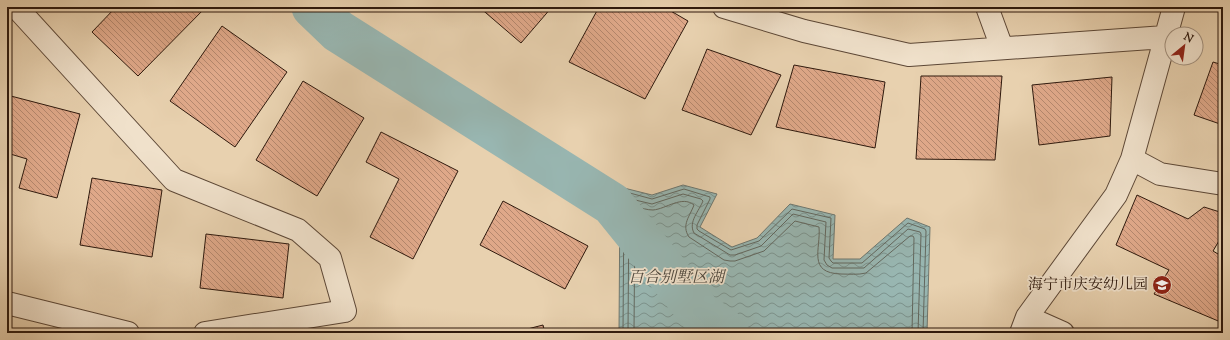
<svg xmlns="http://www.w3.org/2000/svg" width="1230" height="340" viewBox="0 0 1230 340" font-family="'Sorts Mill Goudy','Noto Serif SC',serif">
<style>
.water{fill:url(#water-waves);stroke:#6e776f}
.lines{fill:none;stroke-linecap:round;stroke-linejoin:round}
.shore{stroke:#63685f;stroke-width:1}
.river{stroke:#98b6b1;stroke-width:43}
.building{fill:url(#building-back-hatch);stroke:#2e190d}
.minor-casing{stroke:#5c4736;stroke-width:24}
.minor{stroke:#f0e1cb;stroke-width:22}
.labels{text-anchor:middle;dominant-baseline:central;stroke-width:3.5;stroke-linejoin:round;paint-order:stroke}
.poi-label{font-size:15px;fill:#2e190d;stroke:#f0e1cb;text-anchor:end}
.water-label{font-size:16px;font-style:italic;fill:#4e483e;stroke:#f0e1cb}
</style>
<defs>
<pattern id="water-waves" width="16" height="10" patternUnits="userSpaceOnUse"><rect width="16" height="10" fill="#98b6b1"/><path d="M0 5q4-4 8 0t8 0" fill="none" stroke="#7c938e"/></pattern>
<pattern id="building-back-hatch" width="6" height="6" patternUnits="userSpaceOnUse"><rect width="6" height="6" fill="#dfa889"/><path d="M-1 5l2 2M0 0l6 6M5-1l2 2" fill="none" stroke="#b5886e"/></pattern>
</defs>
<rect width="100%" height="100%" fill="#e8d1af"/>
<filter id="stains"><feTurbulence type="fractalNoise" baseFrequency=".005" numOctaves="4"/><feColorMatrix values="0 0 0 0 .2 0 0 0 0 .09 0 0 0 0 .02 0 0 0 .5 -.17"/></filter>
<radialGradient id="worn" r=".72"><stop offset=".6" stop-color="#630" stop-opacity="0"/><stop offset="1" stop-color="#630" stop-opacity=".3"/></radialGradient>
<path class="water" d="M683 185 717 194 700 227 732 247 757 238 790 204 835 215 833 259H860L907 218 930 227 927 333H619L620 187 652 195Z"/>
<g class="lines">
<path class="shore" d="M623 333 624 194 626 192 652 199 684 189 710 197V199L697 225V229L699 231 731 250 759 241 792 209 831 218 829 258 831 261 833 263H862L908 223 925 229 926 231 923 333
M628 333 629 200 631 199 652 204 683 194 701 199 703 201C699 211 688 222 694 233L730 255H735L761 246 793 214 826 222 824 260 827 265 832 268H864L908 229 920 232 921 234 918 333
M634 333 635 208 637 207C642 208 647 210 653 210 666 209 682 195 694 205 690 216 681 225 689 237L724 260 730 261H735L764 251 795 221 819 227C821 249 807 273 841 274 849 274 858 275 866 273L910 236H913L914 238 912 333"/>
<path class="river" d="M313 7 338 31 612 204 700 313 728 333"/>
</g>
<path class="building" d="M116 7H206L138 76 92 32Z
M479 7H552L521 43Z
M599 7H664L688 21 645 99 569 62Z
M222 26 287 72 235 147 170 101Z
M707 49 781 75 751 135 682 110Z
M1213 62 1223 65V125L1194 115Z
M794 65 885 82 875 148 776 127Z
M921 76H1002L995 160 916 159Z
M1112 77 1110 136 1039 145 1032 85Z
M303 81 364 118 317 196 256 160Z
M7 95 80 114 57 198 19 188 27 159 7 153Z
M381 132 458 171 413 259 370 237 399 179 366 162Z
M92 178 162 190 152 257 80 245Z
M1137 195 1188 219 1204 207 1223 213V234L1213 251 1223 257V323L1154 294 1169 270 1116 245Z
M503 201 588 246 565 289 480 245Z
M206 234 289 244 283 298 200 288Z
M543 325 545 333H512Z"/>
<g class="lines">
<g class="minor-casing">
<path id="minor" d="M16 7 174 180 298 230 330 258 345 311 205 333
M724 7 804 31 909 55 1165 37
M987 7 1002 48
M1132 159 1160 174 1223 184
M7 303 128 333
M1027 317 1063 333
M1021 333 1027 317 1116 195 1132 159 1174 7"/>
</g>
<use href="#minor" class="minor"/>
</g>
<defs>
<g id="school-disc" transform="scale(1)"><circle r="9.5" fill="#8f2418" stroke="#f0e1cb"/><path d="M0-5L7-2L0 1L-7-2ZM-4 1L0 2.5L4 1V4Q0 6-4 4Z" fill="#fff"/></g>
</defs>
<g fill-rule="evenodd">
<use href="#school-disc" x="1162" y="285"/>
</g>
<g class="labels">
<g class="poi-label">
<text x="1148" y="285">海宁市庆安幼儿园</text>
</g>
<g class="water-label">
<text x="676" y="278">百合别墅区湖</text>
</g>
</g>
<rect width="1230" height="340" fill="none" stroke="#e8d1af" stroke-width="24"/>
<rect x="8" y="8" width="1214" height="324" fill="none" stroke="#2e190d" stroke-width="2"/>
<rect x="12" y="12" width="1206" height="316" fill="none" stroke="#2e190d"/>
<g transform="translate(1184 46) rotate(29)"><circle r="19" fill="#f0e1cb" stroke="#a2917f"/>
<path d="M0-3L7 15L0 10L-7 15Z" fill="#8f2418"/>
<text y="-6" font-size="11" font-weight="bold" text-anchor="middle" fill="#2e190d">N</text>
</g>
<rect width="100%" height="100%" filter="url(#stains)"/>
<rect width="100%" height="100%" fill="url(#worn)"/>
</svg>
